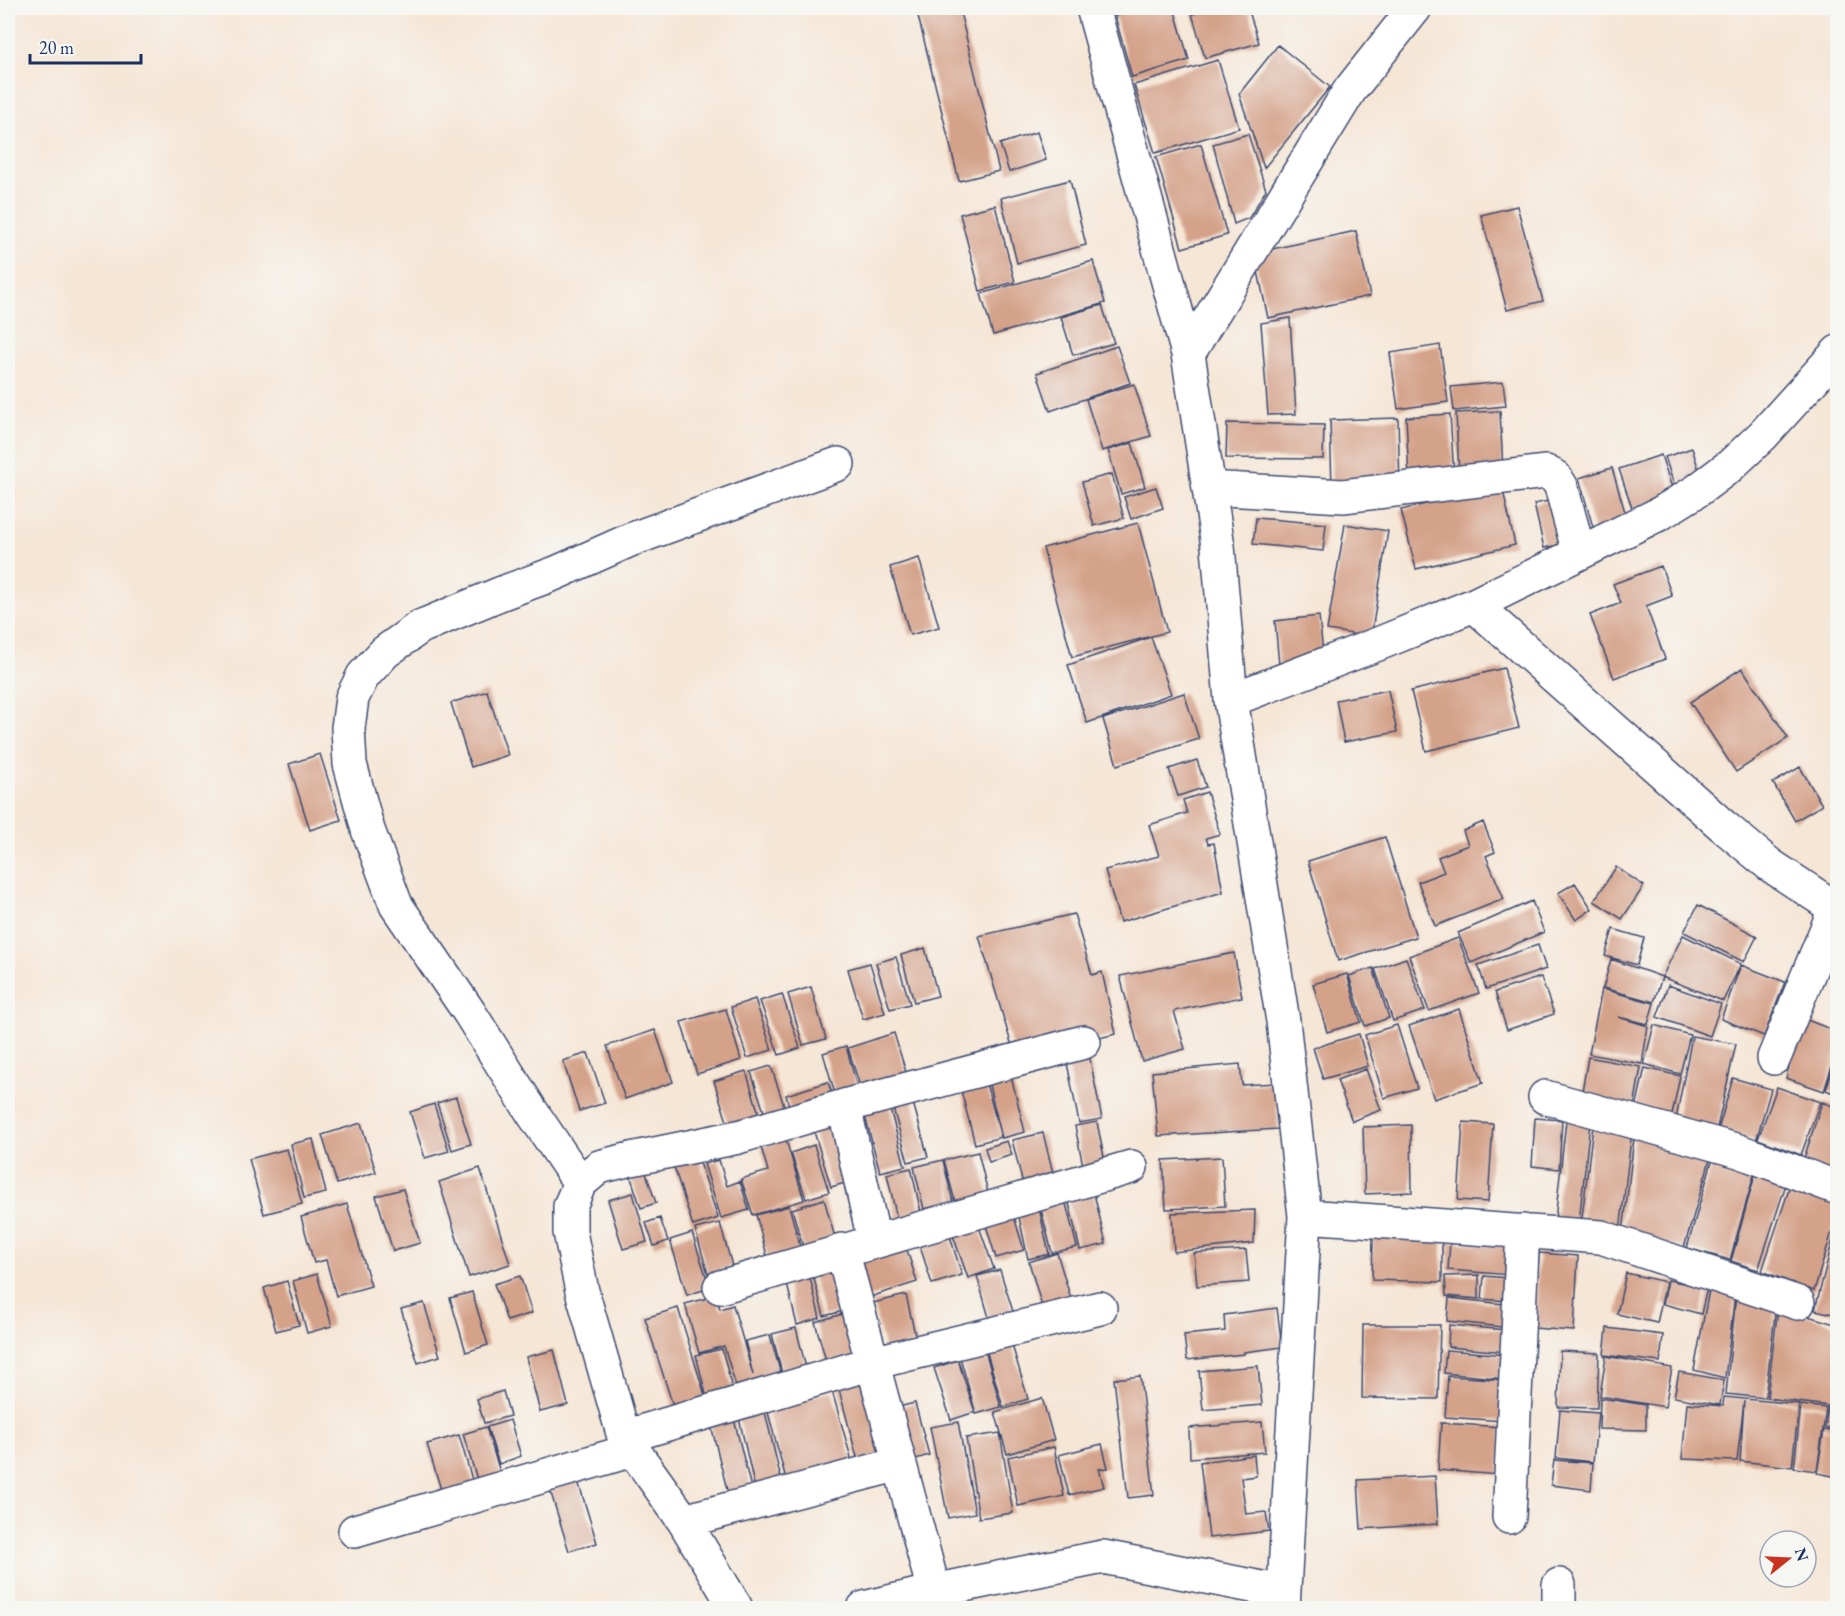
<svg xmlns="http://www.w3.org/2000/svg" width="1845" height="1616" viewBox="0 0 1845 1616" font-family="'EB Garamond',serif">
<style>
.building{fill:#d4a189}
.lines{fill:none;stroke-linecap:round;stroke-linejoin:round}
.minor-casing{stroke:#3c4a70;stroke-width:36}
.minor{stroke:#fff;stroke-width:33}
</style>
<rect width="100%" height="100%" fill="#f6f6f2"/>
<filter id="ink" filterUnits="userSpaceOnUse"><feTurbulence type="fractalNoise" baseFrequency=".0167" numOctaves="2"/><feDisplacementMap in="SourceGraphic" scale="12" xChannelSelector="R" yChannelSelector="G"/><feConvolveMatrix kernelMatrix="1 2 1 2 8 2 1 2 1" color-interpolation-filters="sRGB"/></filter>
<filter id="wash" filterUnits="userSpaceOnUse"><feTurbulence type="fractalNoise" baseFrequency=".008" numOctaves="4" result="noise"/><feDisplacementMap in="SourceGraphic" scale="24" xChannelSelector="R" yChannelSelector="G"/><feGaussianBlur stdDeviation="1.35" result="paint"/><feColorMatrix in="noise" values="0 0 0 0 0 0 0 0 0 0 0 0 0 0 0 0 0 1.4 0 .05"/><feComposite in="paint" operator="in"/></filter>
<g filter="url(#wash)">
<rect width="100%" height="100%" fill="#f5e6d5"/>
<g id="blocks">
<path class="building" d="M916 8H959L999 171 959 181Z
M1144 8H1174L1189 60 1132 77 1115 16Z
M1214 8H1248L1259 43 1205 58 1192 14Z
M1278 45 1330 87 1264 168 1239 94Z
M1218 60 1239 128 1155 153 1134 85Z
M1037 132 1046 160 1009 172 1000 144Z
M1248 134 1266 190 1249 218 1234 224 1213 144Z
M1201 144 1227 235 1182 248 1156 157Z
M1070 180 1086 245 1017 263 1001 198Z
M995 205 1015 282 980 291 960 214Z
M1517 206 1543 301 1507 310 1481 215Z
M1356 231 1370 296 1268 318 1254 253Z
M1093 261 1105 303 993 335 981 294Z
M1102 305 1114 343 1073 355 1061 317Z
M1290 318 1296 414 1268 415 1261 323Z
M1440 345 1448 402 1398 409 1390 353Z
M1117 346 1130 383 1050 411 1037 373Z
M1503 382 1506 406 1454 411 1451 387Z
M1134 384 1151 436 1102 451 1086 399Z
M1500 411 1503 471 1459 473 1456 413Z
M1450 414 1454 476 1409 478 1406 417Z
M1398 418 1400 486 1332 488 1330 420Z
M1227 423 1324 425 1323 459 1226 458Z
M1132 443 1145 487 1121 494 1108 450Z
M1692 448 1702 480 1675 488 1665 457Z
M1661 455 1674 494 1632 508 1619 469Z
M1612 468 1628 522 1594 531 1579 478Z
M1112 474 1124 518 1094 526 1082 482Z
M1502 486 1515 545 1416 569 1401 510Z
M1156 487 1163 508 1131 519 1124 497Z
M1562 498 1572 542 1544 548 1534 504Z
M1256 518 1326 524 1323 551 1253 544Z
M1138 523 1167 632 1072 657 1043 548Z
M1345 524 1388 531 1371 637 1327 630Z
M919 558 939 627 910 635 890 567Z
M1661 566 1672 596 1646 606 1665 659 1614 678 1590 615 1621 603 1613 584Z
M1319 616 1324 661 1279 665 1275 621Z
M1151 637 1171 694 1087 723 1068 665Z
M1504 668 1519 728 1426 751 1411 691Z
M1742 668 1788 738 1736 772 1690 702Z
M1388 690 1397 732 1344 742 1336 700Z
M487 691 508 755 471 767 451 703Z
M1184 693 1199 739 1117 765 1103 719Z
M320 754 341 820 310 830 289 764Z
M1197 760 1206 787 1178 796 1169 769Z
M1800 767 1822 805 1795 821 1773 783Z
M1207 792 1220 834 1206 838 1208 844 1214 843 1223 892 1120 922 1105 870 1159 856 1149 825 1187 813 1183 800Z
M1483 822 1495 852 1486 856 1504 899 1435 926 1418 882 1444 872 1438 857 1468 845 1463 831Z
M1385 837 1416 937 1338 961 1308 861Z
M1616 867 1644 886 1622 919 1594 901Z
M1575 883 1592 909 1576 920 1558 893Z
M1532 901 1544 932 1471 963 1458 933Z
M1698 905 1757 936 1744 962 1684 932Z
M1074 914 1092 975 1102 972 1116 1034 1074 1044 1014 1053 979 936Z
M1613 929 1644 938 1637 965 1605 956Z
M1683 935 1741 964 1723 1001 1662 977Z
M1458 938 1479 993 1429 1011 1409 956Z
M1538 945 1546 969 1486 989 1478 965Z
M925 948 938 996 914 1002 901 955Z
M1234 953 1242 997 1174 1011 1185 1049 1142 1061 1120 976Z
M896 957 910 1004 890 1009 876 963Z
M1406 958 1425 1010 1393 1021 1375 969Z
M1611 959 1662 977 1654 1002 1603 988Z
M870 963 885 1013 863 1019 848 969Z
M1741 965 1785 982 1764 1036 1721 1019Z
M1373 968 1389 1018 1365 1026 1349 976Z
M1347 974 1361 1022 1327 1032 1313 984Z
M1541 977 1554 1014 1507 1030 1495 992Z
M1668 985 1721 1004 1710 1036 1657 1017Z
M811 987 826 1039 803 1045 788 994Z
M1602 989 1654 1003 1648 1024 1618 1017 1648 1026 1642 1064 1589 1054Z
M782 994 800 1048 779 1055 760 1001Z
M755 999 772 1050 747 1058 731 1007Z
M726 1009 741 1060 697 1074 681 1022Z
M1459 1009 1483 1083 1434 1099 1409 1026Z
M1802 1018 1838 1032V1048L1824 1091 1786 1078Z
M1397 1025 1417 1088 1384 1098 1365 1035Z
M1654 1025 1690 1035 1680 1074 1644 1064Z
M655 1030 673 1082 625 1099 607 1046Z
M894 1033 909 1082 863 1096 848 1048Z
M1359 1034 1368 1066 1323 1079 1313 1048Z
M1692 1036 1736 1044 1717 1128 1676 1119Z
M846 1046 860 1097 838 1104 823 1053Z
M1088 1049 1102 1119 1079 1123 1065 1053Z
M588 1053 605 1103 579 1111 563 1061Z
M1837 1055H1838V1095L1826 1090Z
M1588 1057 1641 1067 1634 1107 1581 1097Z
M1240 1064 1242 1085 1276 1083 1278 1129 1158 1136 1152 1072Z
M771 1066 787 1115 767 1121 751 1072Z
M1009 1068 1025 1132 1002 1138 986 1073Z
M1645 1068 1680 1076 1672 1115 1636 1107Z
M1366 1069 1381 1110 1352 1121 1337 1080Z
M746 1071 762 1124 731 1134 714 1081Z
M984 1076 1001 1137 975 1144 959 1083Z
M1733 1078 1771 1089 1756 1141 1718 1130Z
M828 1082 835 1103 792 1117 786 1095Z
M1777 1087 1820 1102 1801 1155 1758 1139Z
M911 1095 928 1157 908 1162 891 1101Z
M456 1097 471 1144 452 1150 437 1103Z
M1822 1102 1838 1108V1178L1802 1165Z
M434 1104 449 1151 425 1158 410 1112Z
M889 1105 905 1166 880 1172 864 1112Z
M1535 1118 1562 1120 1559 1169 1532 1166Z
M834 1119 852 1181 831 1187 812 1125Z
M1566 1121 1590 1123 1579 1222 1555 1220Z
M1097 1122 1107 1172 1085 1176 1075 1126Z
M1463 1122 1493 1124 1488 1202 1458 1200Z
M361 1123 376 1172 337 1184 322 1135Z
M1411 1125 1412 1192 1365 1194 1363 1127Z
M1593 1126 1632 1130 1620 1231 1581 1226Z
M1635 1130 1712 1153 1684 1248 1623 1232Z
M1043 1133 1054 1177 1023 1184 1012 1140Z
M313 1139 326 1193 304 1198 291 1144Z
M786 1140 804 1200 753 1215 741 1179 768 1171 761 1147Z
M1007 1141 1012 1155 989 1162 985 1148Z
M814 1145 829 1192 806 1199 791 1153Z
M287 1149 302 1204 264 1214 249 1159Z
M978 1152 989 1197 956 1205 944 1160Z
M697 1153 718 1218 693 1226 672 1161Z
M1714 1154 1756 1168 1730 1260 1687 1248Z
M1222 1157 1225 1206 1166 1209 1163 1160Z
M719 1160 727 1186 740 1181 749 1210 721 1218 704 1164Z
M943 1160 953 1202 924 1209 914 1167Z
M480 1168 510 1264 469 1277 439 1182Z
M911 1168 922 1217 898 1223 887 1174Z
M1757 1168 1788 1178 1758 1270 1731 1261Z
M645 1170 656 1203 641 1208 630 1175Z
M1792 1180 1838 1196V1212L1814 1291 1762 1271Z
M403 1189 420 1243 393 1251 376 1196Z
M1093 1189 1106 1244 1080 1250 1067 1195Z
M633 1193 647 1242 623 1249 608 1200Z
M824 1199 838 1248 806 1257 792 1209Z
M1065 1200 1077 1247 1052 1253 1040 1206Z
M1038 1203 1049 1254 1028 1259 1017 1208Z
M347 1204 371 1286 336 1296 326 1260 314 1263 301 1217Z
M789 1206 802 1253 769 1263 756 1215Z
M1012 1210 1024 1250 996 1258 984 1219Z
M1255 1210 1254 1243 1174 1252 1172 1213Z
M660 1218 668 1241 654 1246 646 1223Z
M976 1218 994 1269 968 1278 950 1227Z
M720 1223 732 1266 708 1274 695 1229Z
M948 1230 962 1275 932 1284 918 1240Z
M692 1233 710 1288 687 1295 670 1240Z
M1834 1235 1838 1236V1315L1815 1310Z
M903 1237 917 1282 867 1298 853 1253Z
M1373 1238 1442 1240V1282L1372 1280Z
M1450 1242 1514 1247 1512 1275 1448 1270Z
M1246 1250 1249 1282 1197 1286 1194 1253Z
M1057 1253 1071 1299 1042 1307 1029 1262Z
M1539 1253 1578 1256 1574 1331 1534 1328Z
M838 1261 851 1309 824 1316 811 1268Z
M808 1270 820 1318 797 1325 785 1276Z
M1000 1270 1016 1321 992 1328 977 1276Z
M1626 1273 1666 1282 1657 1323 1617 1314Z
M317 1274 332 1326 307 1333 293 1281Z
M1479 1275V1299L1446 1296 1445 1276Z
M520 1276 532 1313 507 1321 494 1284Z
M1484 1276 1509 1278 1507 1301 1482 1299Z
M1668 1280 1707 1288 1701 1314 1663 1304Z
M287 1281 299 1325 276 1331 264 1288Z
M1709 1290 1735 1295 1725 1378 1694 1370Z
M472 1292 488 1345 466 1352 450 1298Z
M906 1295 917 1343 885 1351 873 1303Z
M1736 1295 1776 1306 1765 1398 1726 1394Z
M716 1296 720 1309 733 1305 753 1375 745 1341 770 1335 782 1378 737 1390 724 1346 699 1353 685 1304Z
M1449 1298 1513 1305 1511 1328 1447 1321Z
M424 1303 440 1356 418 1363 401 1309Z
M1778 1307 1838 1325V1431L1825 1428 1828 1406 1767 1398Z
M678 1308 707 1402 675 1412 645 1318Z
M1277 1308 1282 1347 1244 1352V1354L1187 1360 1184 1335 1225 1331 1224 1315Z
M846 1313 858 1355 827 1364 815 1322Z
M1363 1325H1440L1438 1399 1362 1398Z
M1449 1325 1507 1330 1506 1352 1448 1347Z
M796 1328 808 1376 784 1382 772 1334Z
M1607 1328 1663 1335 1660 1362 1604 1355Z
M1010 1338 1028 1399 1003 1407 985 1346Z
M722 1349 735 1399 709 1406 696 1355Z
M554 1350 568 1405 540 1412 526 1357Z
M985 1350 1001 1407 976 1414 960 1357Z
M1446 1350 1506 1355 1504 1379 1444 1373Z
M1560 1351 1599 1353 1597 1408 1558 1407Z
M1606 1356 1672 1368 1665 1407 1600 1396Z
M958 1360 975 1412 951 1420 934 1368Z
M1258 1366 1262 1405 1203 1410 1199 1371Z
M1679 1372 1724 1380 1720 1405 1674 1397Z
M1140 1376 1154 1495 1128 1498 1114 1379Z
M1448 1376 1507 1380 1504 1421 1445 1417Z
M866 1378 886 1453 858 1461 838 1386Z
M503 1391 510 1416 484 1423 477 1399Z
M832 1391 852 1461 786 1479 767 1409Z
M1724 1397 1799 1404 1792 1467 1740 1461 1744 1401 1737 1461 1682 1459 1687 1403 1723 1406Z
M1042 1398 1054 1440 1007 1454 995 1412Z
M1600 1398 1646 1405V1430L1599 1429Z
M915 1403 929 1455 909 1461 894 1408Z
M1801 1405 1826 1408 1817 1471 1794 1468Z
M1560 1410 1598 1413 1593 1462 1556 1458Z
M765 1412 782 1483 755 1489 739 1418Z
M734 1419 751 1488 728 1494 711 1425Z
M510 1420 521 1456 499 1464 487 1427Z
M958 1422 975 1513 948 1518 930 1427Z
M1262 1422 1265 1452 1190 1458 1189 1428Z
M1441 1423 1502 1427 1499 1475 1438 1470Z
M486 1427 504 1485 481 1492 463 1434Z
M1824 1430 1838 1432V1477L1817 1473Z
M1000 1433 1013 1513 979 1518 966 1438Z
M459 1435 473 1483 442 1493 427 1444Z
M1102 1444 1108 1468 1099 1469 1104 1487 1069 1495 1059 1455Z
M1054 1447 1064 1496 1018 1506 1008 1457Z
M1254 1455 1256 1476 1241 1478 1246 1514 1266 1512 1269 1531 1209 1538 1200 1462Z
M1554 1460 1593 1463 1591 1490 1551 1485Z
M1435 1476 1438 1524 1361 1529 1358 1480Z
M578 1481 597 1543 569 1551 550 1490Z"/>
</g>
</g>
<g filter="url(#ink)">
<use href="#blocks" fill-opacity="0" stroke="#3c4a70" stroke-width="1.5"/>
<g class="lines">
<g class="minor-casing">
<path id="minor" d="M1093 8 1188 354 1218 546 1231 700 1283 1021 1305 1216 1283 1608
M1188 354 1350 90 1415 8
M1209 488 1343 496 1546 472 1555 477 1561 486 1579 553
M1474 605 1723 826 1770 865 1838 910
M1231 700 1378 644 1474 605 1661 513 1698 490 1730 466 1763 435 1838 352
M1774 1058 1835 909
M1545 1097 1739 1151 1838 1188
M844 1106 874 1240
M580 1183 532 1112 469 1012 396 905 368 830 350 764 348 728 352 698 363 676 385 652 420 627 502 593 556 573 630 540 838 464
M1305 1216 1601 1237 1798 1303
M842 1250 934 1591
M720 1287 1131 1167
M624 1437 582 1291 570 1232V1206L580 1183 599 1167 631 1159 738 1137 844 1106 1084 1042
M1509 1517 1523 1231
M684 1521 899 1464
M355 1531 633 1450
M736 1608 684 1521 624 1437 872 1363 1100 1308
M864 1608 934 1591 1103 1557 1283 1592
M1559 1608V1585"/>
</g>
<use href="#minor" class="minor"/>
</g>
</g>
<rect width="1845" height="1616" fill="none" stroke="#f6f6f2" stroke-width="30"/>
<g transform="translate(1788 1559) rotate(72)"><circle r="28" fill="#f6f6f2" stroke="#9ea6b7" stroke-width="1.5"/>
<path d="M0-4.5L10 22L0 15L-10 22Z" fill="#c8321e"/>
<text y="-9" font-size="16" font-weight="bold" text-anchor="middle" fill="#1b2f5e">N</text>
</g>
<path d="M30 54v9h111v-9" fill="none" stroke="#1b2f5e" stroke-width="3"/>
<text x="39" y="54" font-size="18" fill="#1b2f5e" stroke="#f6f6f2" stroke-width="4.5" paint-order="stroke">20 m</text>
</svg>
